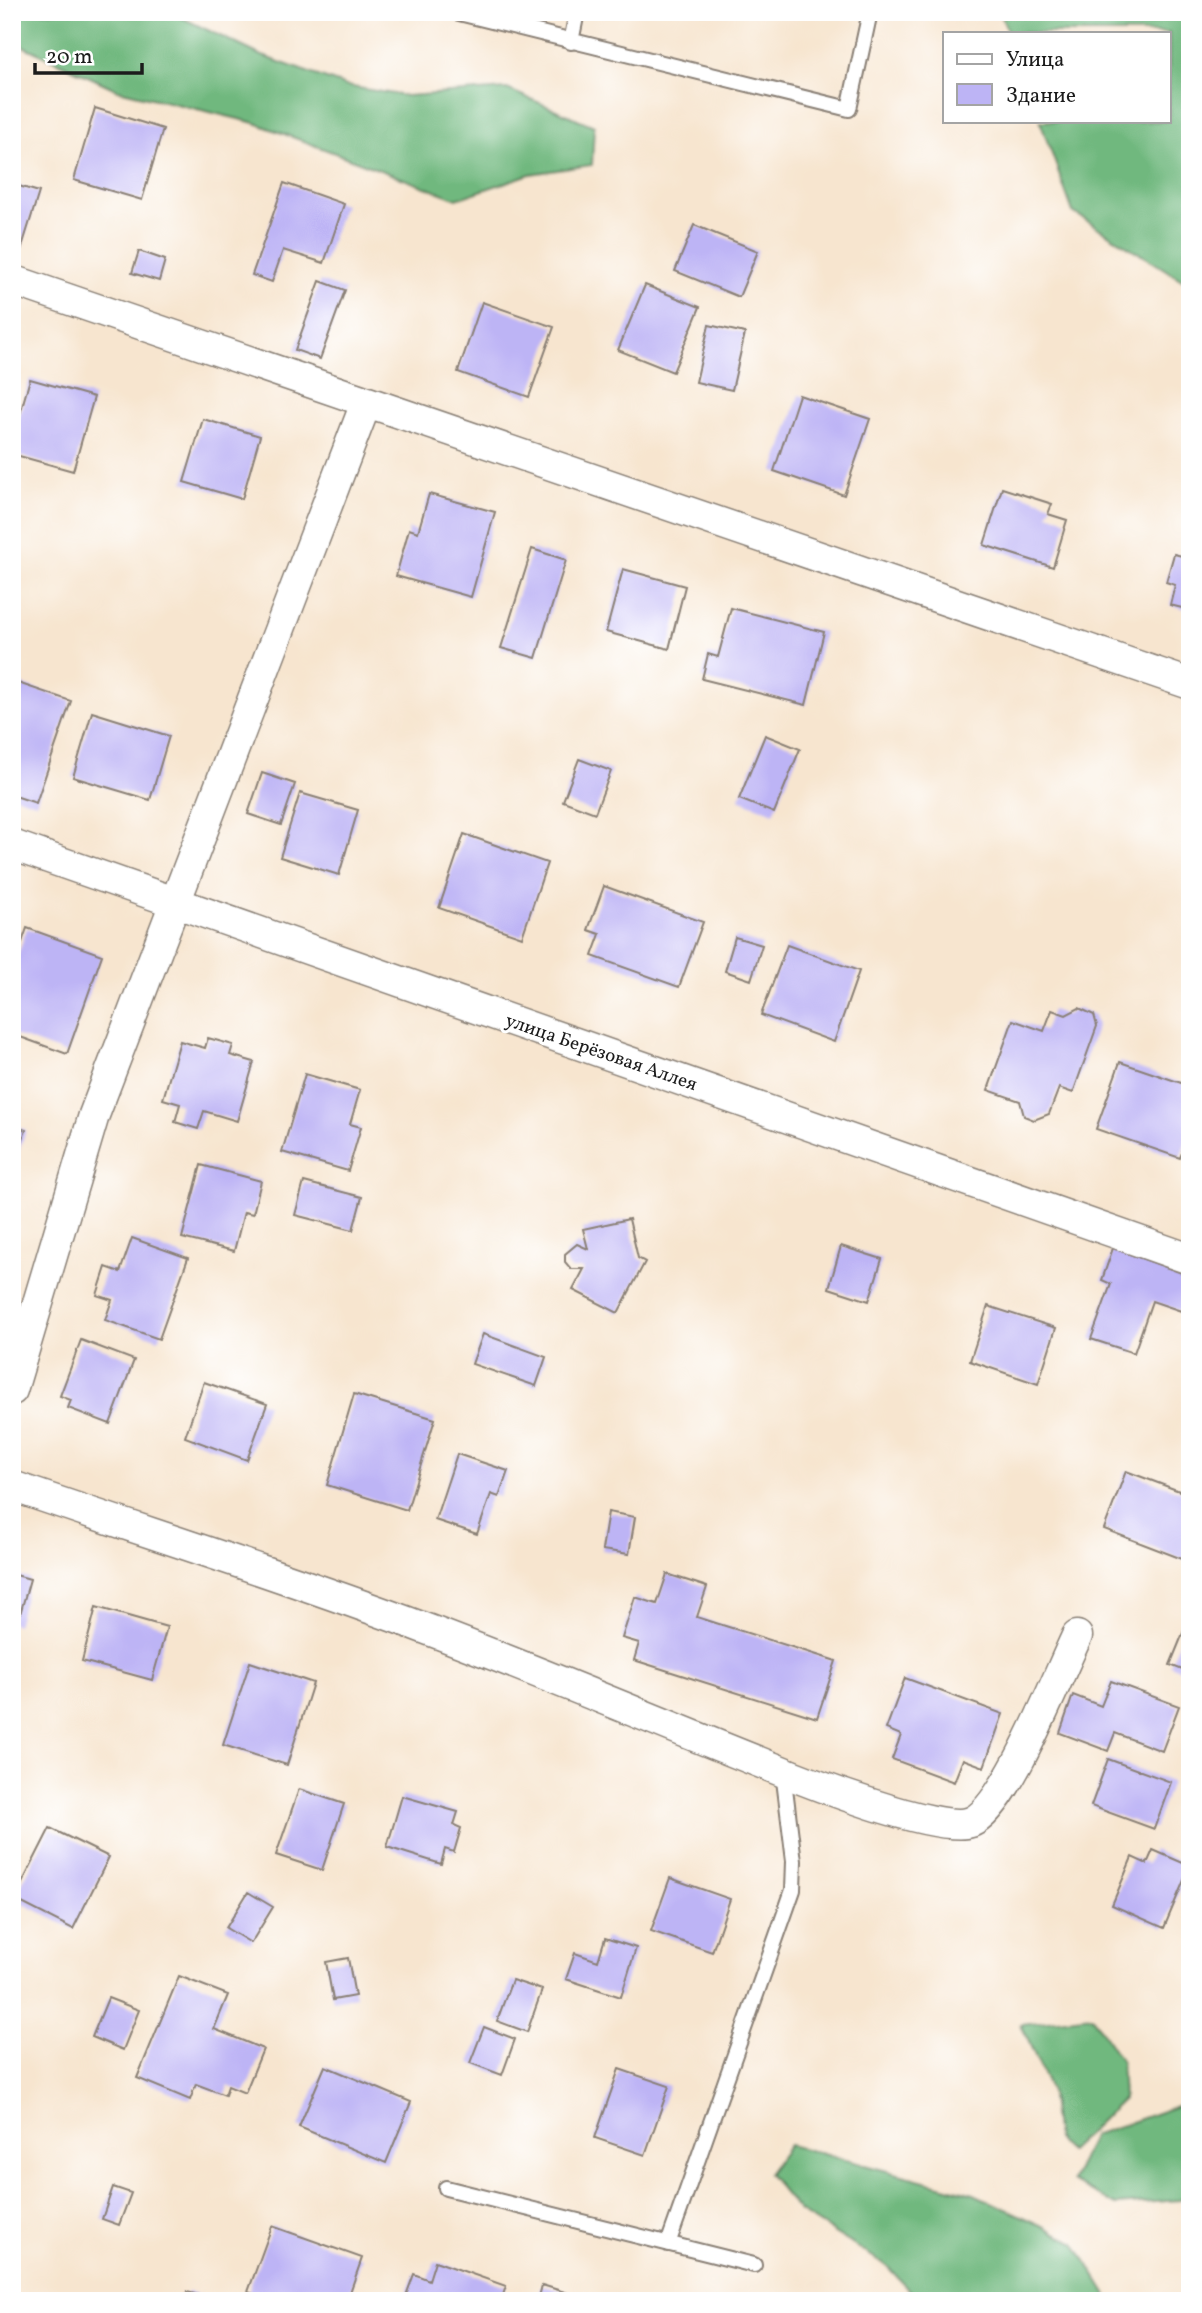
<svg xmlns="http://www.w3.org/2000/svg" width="1202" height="2313" viewBox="0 0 1202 2313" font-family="Vollkorn,serif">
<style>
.forest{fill:#70b87e;stroke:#466a4d;stroke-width:2}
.building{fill:#bdb4f5}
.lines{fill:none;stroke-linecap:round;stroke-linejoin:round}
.service-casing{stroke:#8a8076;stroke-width:18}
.minor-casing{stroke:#8a8076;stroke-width:33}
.service{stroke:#fff;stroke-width:14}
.minor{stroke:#fff;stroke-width:30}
.labels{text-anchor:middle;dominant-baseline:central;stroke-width:6;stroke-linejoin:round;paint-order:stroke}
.street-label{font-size:19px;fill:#1c1c1c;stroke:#fff}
</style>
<rect width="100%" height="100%" fill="#fff"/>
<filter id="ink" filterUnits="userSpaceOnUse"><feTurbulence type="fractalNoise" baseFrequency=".0143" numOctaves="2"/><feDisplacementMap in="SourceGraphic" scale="14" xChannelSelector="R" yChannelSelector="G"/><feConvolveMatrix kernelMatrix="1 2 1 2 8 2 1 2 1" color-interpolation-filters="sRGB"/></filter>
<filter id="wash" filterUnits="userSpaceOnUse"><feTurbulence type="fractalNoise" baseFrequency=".00686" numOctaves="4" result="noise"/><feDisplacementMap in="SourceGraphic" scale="28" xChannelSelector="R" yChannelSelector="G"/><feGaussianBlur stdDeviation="1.57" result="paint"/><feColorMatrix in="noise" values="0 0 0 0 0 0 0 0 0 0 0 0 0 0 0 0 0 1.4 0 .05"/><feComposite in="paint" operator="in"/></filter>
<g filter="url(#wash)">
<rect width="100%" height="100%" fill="#f7e5cf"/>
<path class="forest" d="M12 12H170L260 55 346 86 406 96 507 89 594 126 592 165 530 174 457 199 255 123 118 90 12 41Z
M1000 12H1190V285L1073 212 1040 121H1169V33H1008Z
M1092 2016 1121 2061 1123 2099 1069 2151 1056 2139 1050 2090 1021 2024Z
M1190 2098V2196L1180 2200 1116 2205 1072 2181 1093 2135 1183 2104Z
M789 2145 974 2194 1043 2226 1075 2243 1111 2301H920L886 2265 799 2211 768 2174Z"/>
<g id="blocks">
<path class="building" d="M95 108 163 129 142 200 74 180Z
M284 183 344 204 324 263 283 250 272 282 252 275Z
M12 184 39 192 21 250 12 247Z
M694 225 758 251 739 297 675 271Z
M139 251 165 260 159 281 132 273Z
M320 281 345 290 320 359 295 350Z
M645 285 700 307 673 372 618 350Z
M482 302 554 327 529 397 458 372Z
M709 325 745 333 732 390 696 382Z
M30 379 94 397 73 471 12 454V442Z
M799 395 870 419 844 495 774 471Z
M203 419 260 436 242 499 184 482Z
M1002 488 1052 504 1048 514 1067 520 1053 567 984 545Z
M429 494 495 512 471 597 396 576 409 529 418 532Z
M532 549 566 560 536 658 501 648Z
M1174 554 1190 558V610L1170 605 1175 585 1166 582Z
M623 569 685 586 669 649 606 632Z
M731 608 824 632 806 705 702 679 708 654 718 657Z
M15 682 71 701 36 803 12 795Z
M92 712 169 736 150 800 73 777Z
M765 735 800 749 774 813 739 799Z
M579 759 611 771 595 813 563 801Z
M262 773 295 784 281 825 248 814Z
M300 793 358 810 339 875 280 857Z
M464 834 547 863 522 937 439 908Z
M604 886 703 922 679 987 592 956 600 934 588 930Z
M27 928 102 955 67 1054 12 1034V971Z
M735 937 762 945 751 980 725 971Z
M787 945 859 971 834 1042 761 1015Z
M1079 1008 1094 1015 1097 1026 1073 1093 1059 1088 1049 1114 1034 1120 1024 1116 1020 1101 988 1090 1013 1020 1044 1031 1052 1010 1066 1015Z
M208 1038 233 1045 230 1055 254 1062 237 1121 204 1111 198 1129 175 1122 180 1104 163 1099 180 1041 205 1048Z
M1120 1062 1190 1086V1130L1180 1158 1096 1129Z
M305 1074 360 1090 350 1124 361 1127 348 1171 282 1152Z
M12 1125 26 1130 13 1168H12Z
M201 1165 261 1181 253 1214 244 1212 234 1251 182 1238Z
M304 1182 362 1197 353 1230 295 1215Z
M629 1219 638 1258 645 1262 618 1313 573 1290 584 1269H571L565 1262V1254L577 1244 588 1249 583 1229Z
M132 1238 188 1258 159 1339 105 1320 112 1300 97 1295 106 1267 120 1272Z
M841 1246 882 1259 869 1301 829 1288Z
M1113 1248 1190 1276V1314L1152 1301 1134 1353 1091 1339 1111 1284 1102 1280Z
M988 1306 1056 1328 1038 1384 970 1361Z
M483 1334 546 1357 536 1386 472 1364Z
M81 1340 134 1360 110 1424 68 1408 71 1400 60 1396Z
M204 1382 267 1404 247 1460 185 1437Z
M354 1394 435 1419 407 1510 327 1485Z
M457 1454 508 1471 499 1497 491 1494 477 1534 435 1520Z
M1126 1471 1190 1495V1562L1104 1529Z
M608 1512 635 1517 629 1554 602 1550Z
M12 1574 30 1579 17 1625 12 1623Z
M667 1574 707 1587 697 1617 836 1661 817 1718 634 1660 639 1643 622 1638 635 1597 657 1604Z
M96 1607 167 1627 152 1680 82 1661Z
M1190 1616V1673L1170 1665Z
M250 1662 313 1683 287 1765 223 1745Z
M905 1678 1003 1714 984 1767 963 1759 954 1782 892 1759 901 1735 886 1729Z
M1111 1681 1179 1706 1162 1751 1115 1733 1108 1751 1060 1733 1073 1695 1101 1706Z
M1108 1759 1171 1782 1154 1829 1091 1806Z
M299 1789 344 1804 322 1870 276 1855Z
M402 1796 458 1812 454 1825 461 1828 454 1852 445 1849 441 1864 387 1847Z
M50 1828 109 1857 73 1929 14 1899Z
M1153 1850 1190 1866 1164 1928 1112 1905 1132 1857 1147 1864Z
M670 1878 730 1899 712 1952 651 1931Z
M248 1892 273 1907 251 1943 226 1928Z
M605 1938 636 1948 621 1997 566 1979 575 1953 598 1961Z
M348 1958 355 1996 333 2000 326 1962Z
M179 1976 228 1995 214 2029 263 2049 245 2093 228 2086 225 2095 196 2084 190 2100 137 2078Z
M512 1980 542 1990 527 2032 497 2021Z
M108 1998 139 2010 123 2050 92 2037Z
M484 2027 515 2039 502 2075 470 2063Z
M325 2066 411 2102 386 2163 299 2127Z
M619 2069 669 2086 645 2155 595 2138Z
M113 2187 131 2193 119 2225 102 2219Z
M272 2226 362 2258 347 2301H273L248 2292Z
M435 2261 506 2286 501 2301H404L414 2274 429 2280Z
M542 2285 591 2300V2301H538Z
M187 2292 219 2300V2301H184Z"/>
</g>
</g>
<g filter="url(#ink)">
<use href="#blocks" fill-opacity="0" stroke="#8a8076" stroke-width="2"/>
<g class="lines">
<g class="service-casing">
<path id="service" d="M455 12 849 109 870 12
M571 42 577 12
M446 2188 754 2265
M668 2244 793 1890 794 1861 783 1772"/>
</g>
<g class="minor-casing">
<path id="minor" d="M12 280 1190 684
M12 845 1190 1259
M12 1390 94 1115 366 403
M12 1486C151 1534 292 1578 429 1630 543 1673 656 1721 769 1766 805 1781 939 1834 971 1822 1006 1809 1058 1675 1077 1636"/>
</g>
<use href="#service" class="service"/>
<use href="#minor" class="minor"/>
</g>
</g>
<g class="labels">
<g class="street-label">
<text transform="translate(601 1053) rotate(19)">улица Берёзовая Аллея</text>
</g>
</g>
<rect width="1202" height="2313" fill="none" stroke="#fff" stroke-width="42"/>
<rect x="943" y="32" width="228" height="91" fill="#ffffff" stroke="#a4a4a4" stroke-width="2"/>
<rect x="957" y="54" width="35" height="10" fill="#ffffff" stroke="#a4a4a4" stroke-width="2"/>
<text x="1006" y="66" font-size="21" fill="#1c1c1c">Улица</text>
<rect x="957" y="84" width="35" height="21" fill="#bdb4f5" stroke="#a4a4a4" stroke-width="2"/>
<text x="1006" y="102" font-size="21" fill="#1c1c1c">Здание</text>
<path d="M35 63v10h107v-10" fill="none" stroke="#1c1c1c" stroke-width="3.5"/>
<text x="46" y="63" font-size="21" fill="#1c1c1c" stroke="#ffffff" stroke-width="5" paint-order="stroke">20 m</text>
</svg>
